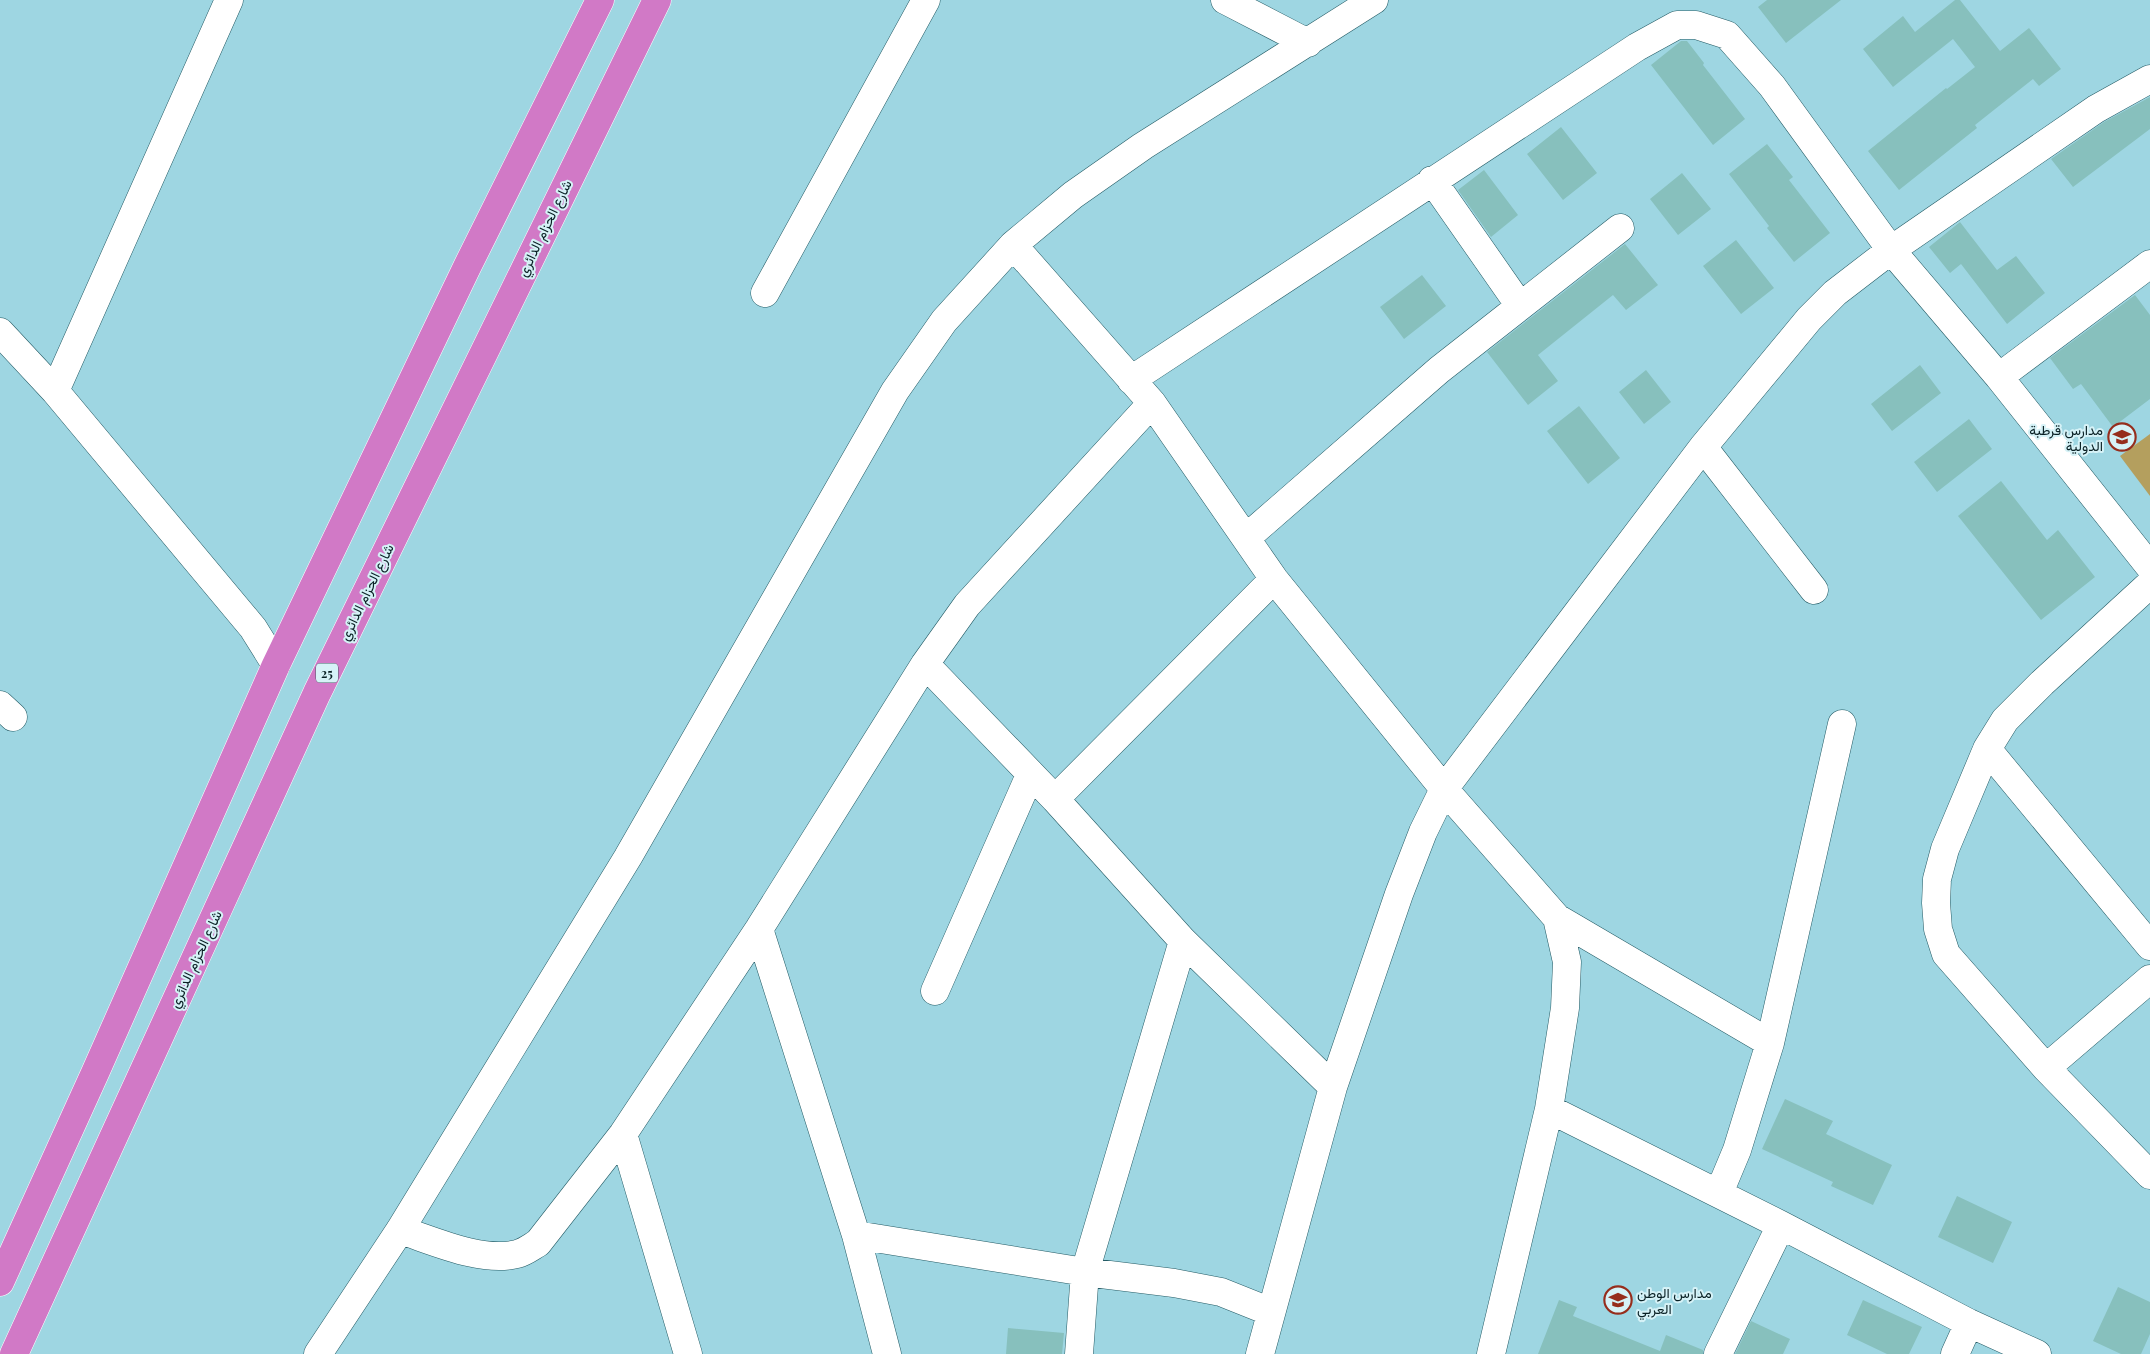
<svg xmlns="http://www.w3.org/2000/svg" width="2150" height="1354" viewBox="0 0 2150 1354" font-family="'Playfair Display',Vazirmatn,serif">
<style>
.green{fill:#b49f5e}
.building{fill:#87c0bd}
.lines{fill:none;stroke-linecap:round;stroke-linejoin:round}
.minor-casing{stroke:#245b65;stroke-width:29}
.highway-casing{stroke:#fff;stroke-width:29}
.minor{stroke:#fff;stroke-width:28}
.highway{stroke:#d179c6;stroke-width:28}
.labels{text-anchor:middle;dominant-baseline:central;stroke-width:4;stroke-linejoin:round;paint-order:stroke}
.shield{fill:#d6f2f7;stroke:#465f63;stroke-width:1}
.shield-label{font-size:12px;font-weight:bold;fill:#092024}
.street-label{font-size:14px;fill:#092024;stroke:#d6f2f7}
.poi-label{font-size:14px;fill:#092024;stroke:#d6f2f7;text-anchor:end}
</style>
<rect width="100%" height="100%" fill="#9ed6e2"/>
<path class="green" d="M2150 434V496L2120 456Z"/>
<path class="building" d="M1767 0H1841L1786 43 1758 7Z
M1955 0H1960L2000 51 2029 28 2061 69 2039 86 2033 79 1975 125 1977 128 1899 190 1868 151 1946 88 1947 89 1975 67 1953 39 1893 87 1863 49 1903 16 1915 32Z
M1681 41H1687L1704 63 1703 65 1745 119 1713 145 1651 65Z
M2150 97V129L2073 187 2051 159 2104 122Z
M1561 127 1597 173 1563 200 1527 154Z
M1767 144 1793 177 1789 180 1830 233 1794 262 1767 228 1769 226 1729 174Z
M1484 170 1518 215 1491 237 1458 190Z
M1682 173 1711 209 1678 235 1650 199Z
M1960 222 1997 270 2016 256 2045 293 2007 324 1961 264 1950 273 1929 247Z
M1736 240 1774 288 1741 314 1703 266Z
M1625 244 1658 285 1626 310 1613 295 1538 355 1558 381 1528 405 1487 352Z
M1422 275 1446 306 1404 339 1380 307Z
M2135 295 2150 315V399L2113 427 2081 384 2073 389 2050 358Z
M1920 365 1941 393 1892 431 1871 404Z
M1646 370 1671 402 1644 424 1619 392Z
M1579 406 1620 458 1588 484 1547 431Z
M1969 419 1992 449 1937 492 1914 462Z
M2001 481 2047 540 2058 530 2095 577 2041 620 1958 516Z
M1785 1099 1833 1121 1826 1134 1892 1165 1873 1205 1831 1186 1833 1182 1762 1149Z
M1957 1196 2012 1222 1993 1263 1938 1237Z
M2118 1287 2150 1302V1334L2141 1354H2121L2093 1341Z
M1559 1300 1577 1307 1573 1316 1660 1351 1666 1335 1703 1350V1354H1538Z
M1863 1300 1922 1327 1909 1354H1887L1847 1335Z
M1751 1321 1790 1339 1783 1354H1735Z
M1008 1328 1064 1333 1062 1354H1006Z"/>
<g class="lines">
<g class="minor-casing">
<path id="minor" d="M1225 0 1308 43
M1432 180 1520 306
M1013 245 1152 403 1274 579 1444 789 1557 918 1770 1043
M765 293 926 0
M0 332 55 391 253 628 276 665
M1999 377 2150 264
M1131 380 1637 47 1677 25H1696L1727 35 1772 86 1891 250 1999 377 2150 567
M55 391 229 0
M1703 447 1814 590
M1246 538 1439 370 1620 228
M2150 584 2042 683 2005 720 1987 749 1945 849 1937 879 1936 903 1938 929 1946 954 2046 1068 2150 1175
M925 664 1055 799 1183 941 1333 1087
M0 705 13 717
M1987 749 2150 946
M1055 799 1274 579
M759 929 856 1235 887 1354
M935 991 1030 775
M2046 1068 2150 979
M1549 1109 1781 1225 1969 1323 2037 1354
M623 1134 688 1354
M1719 1193 1737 1150 1770 1043 1842 724
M400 1230C434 1241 482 1263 517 1254 525 1252 531 1247 538 1243L623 1134 759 929 925 664 967 605 1152 403
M856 1235 1085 1272 1174 1283 1221 1292 1271 1312
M318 1354 400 1230 628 857 895 391 944 321 1013 245 1073 195 1143 146 1374 0
M1079 1354 1085 1272 1183 941
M1260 1354 1333 1087 1399 894 1423 832 1444 789 1703 447 1809 319 1835 293 1891 250 2096 109 2150 79
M1491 1354 1549 1109 1565 1008 1567 962 1557 918
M1718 1354 1781 1225
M1955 1354 1969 1323"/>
</g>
<g class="highway-casing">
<path id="highway" d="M0 1282 95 1073 276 665 467 267 600 0
M14 1354 317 693 657 0"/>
</g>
<use href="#minor" class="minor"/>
<use href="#highway" class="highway"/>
</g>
<defs>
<g id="school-ring" transform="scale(1.4375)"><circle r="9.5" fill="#d6f2f7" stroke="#962d1c" stroke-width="1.5"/><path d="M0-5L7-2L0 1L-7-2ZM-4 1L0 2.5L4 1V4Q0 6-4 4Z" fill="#962d1c"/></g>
</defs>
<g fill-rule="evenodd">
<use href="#school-ring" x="2122" y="437"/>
<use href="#school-ring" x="1618" y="1300"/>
</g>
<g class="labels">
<rect class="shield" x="316" y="663.5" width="22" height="19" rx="4"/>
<g class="shield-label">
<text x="327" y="673">25</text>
</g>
<g class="street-label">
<text transform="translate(544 228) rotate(-64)">شارع الحزام الدائري</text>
<text transform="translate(366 592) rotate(-64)">شارع الحزام الدائري</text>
<text transform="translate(195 959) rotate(-65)">شارع الحزام الدائري</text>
</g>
<g class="poi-label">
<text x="2103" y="429">مدارس قرطبة<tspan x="2103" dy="16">الدولية</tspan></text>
<text x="1637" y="1292" text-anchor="start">مدارس الوطن<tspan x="1637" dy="16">العربي</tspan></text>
</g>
</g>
</svg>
